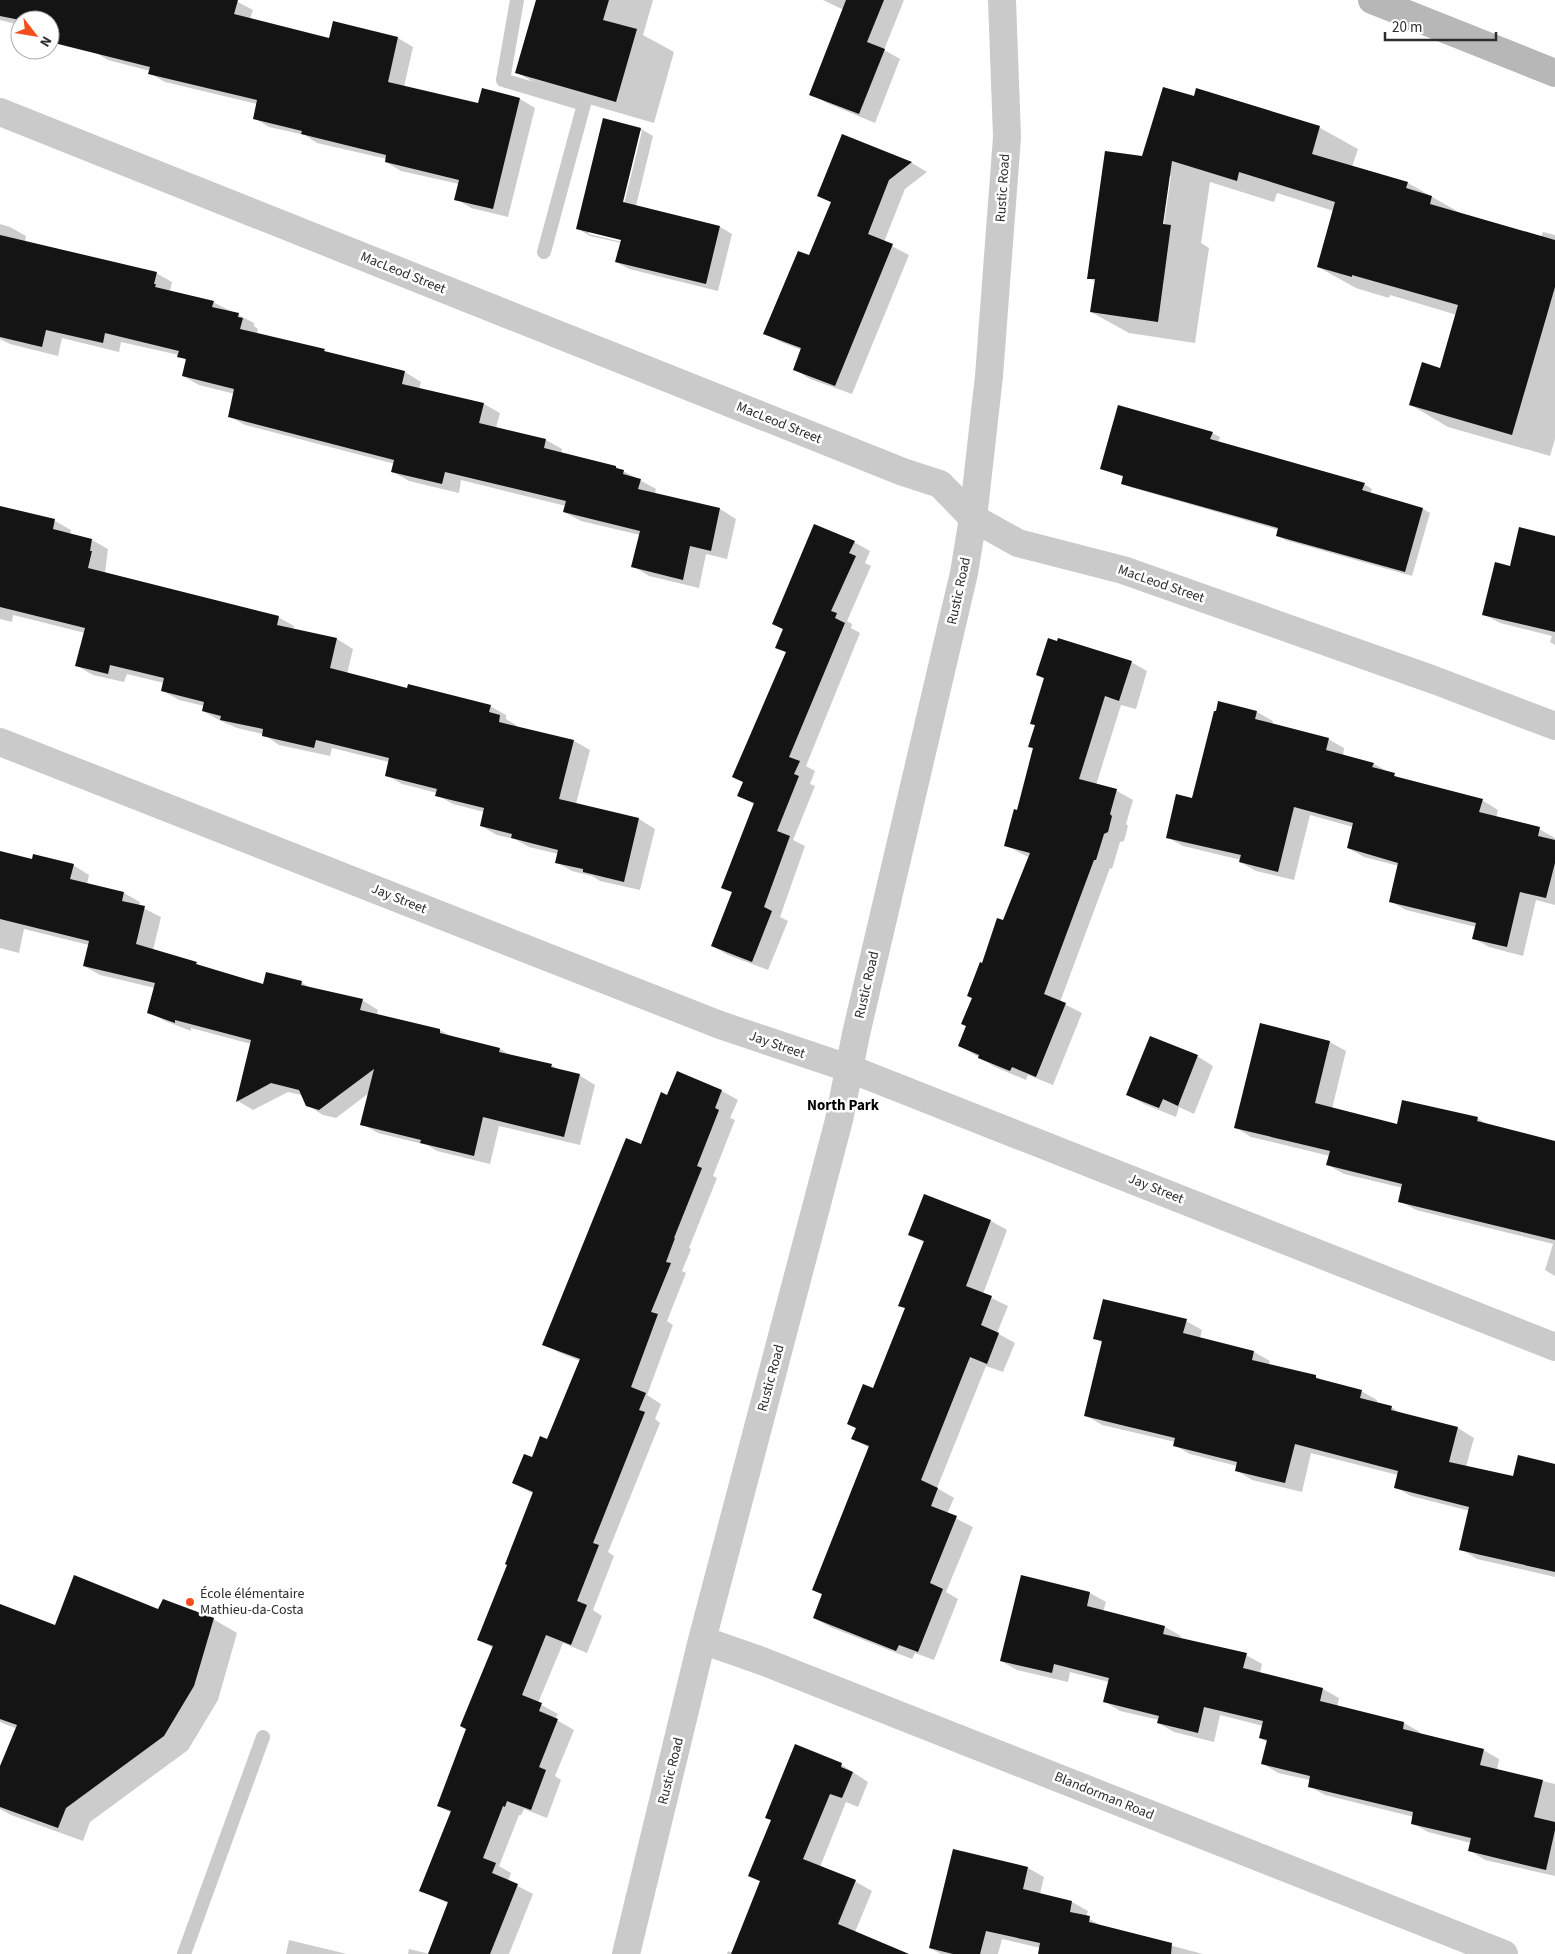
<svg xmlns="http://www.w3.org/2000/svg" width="1555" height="1954" viewBox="0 0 1555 1954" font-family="'Source Sans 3',sans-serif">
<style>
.shadow{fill:#0003;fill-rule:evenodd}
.building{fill:#141414}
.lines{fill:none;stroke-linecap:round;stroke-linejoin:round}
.lane{stroke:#cacaca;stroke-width:14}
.street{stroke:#cacaca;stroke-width:28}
.secondary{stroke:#b7b7b7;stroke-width:28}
.poi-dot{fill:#f54e1e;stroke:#fff;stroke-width:2}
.labels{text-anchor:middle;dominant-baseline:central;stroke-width:5;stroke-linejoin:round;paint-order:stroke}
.street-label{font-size:14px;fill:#2d2d2d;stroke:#fff}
.poi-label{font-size:14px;fill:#2d2d2d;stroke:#fff;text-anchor:start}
.neighbourhood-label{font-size:15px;font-weight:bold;fill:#000;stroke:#fff}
</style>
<rect width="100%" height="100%" fill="#fff"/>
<path class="shadow" d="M0 0H234L253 10 250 19 330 39 398 38 413 47 404 87 479 105 520 99 535 108 508 217 471 208 456 199 459 184 401 171 386 162 387 159 317 143 305 135 269 127 254 118 257 104 165 82 149 73 150 71 108 60 93 51 50 39V20H20V25L0 20Z
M537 0H653L643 35 674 52 654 123 554 94 516 72Z
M823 0H904L884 50 900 59 875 123 827 103 811 94 844 10Z
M1197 90 1320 128 1358 149 1352 167 1408 183 1462 214 1541 237 1543 232 1555 235V439L1550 456 1448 427 1411 405 1441 369 1457 315 1390 295 1389 298 1356 288 1318 267 1334 211 1277 193 1274 202 1210 182 1201 243 1209 248 1195 343 1129 333 1091 312 1096 282 1089 278 1143 157 1195 98ZM1169 176H1171L1163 230H1160Z
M604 120 641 129 653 136 636 206 720 227 732 234 718 291 629 269 616 262 621 243 590 236 578 229ZM639 131H642L623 208H621ZM589 231 627 240 626 243 589 234Z
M842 135 912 163 927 172 905 189 884 242 909 255 852 394 810 379 794 369 801 350 781 342 765 333 810 257 832 203 819 196Z
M0 224 10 227 26 236 25 242 156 273 172 282 170 291 213 302 254 323V326L258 329 257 334 405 372 421 382 419 389 484 404 500 413 496 428 546 440 562 449 561 454 616 467 656 489 655 494 720 509 736 519 727 559 706 554 699 588 649 576 633 566 640 535 581 521 564 512 566 506 461 480 459 493 409 481 393 472 395 464 245 425 229 416 235 394 199 385 183 376 187 361 179 355 121 342 119 352 62 338 58 356 10 344 0 339Z
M1212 433 1220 437 1218 443 1364 484 1372 489 1370 494 1423 509 1430 513 1412 576 1285 540 1277 535 1279 530 1130 487 1122 483 1124 477 1102 469Z
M0 507 55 521 71 530 70 535 92 540 108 549 105 573 278 617 294 626 293 630 337 639 353 649 347 674 407 689 490 706 506 715V719L516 725V727L574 741 590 750 576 804 639 819 655 829 640 890 600 881 592 876 572 871 556 862 558 854 529 847 515 839 497 835 481 826 484 812 453 804 437 795V793L402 784 386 775 389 762 332 748 330 756 279 745 263 734 237 728 219 720 203 711 204 706 179 700 163 691 164 683 127 674 124 682 93 675 77 666 85 633 13 615 12 622 0 619Z
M1555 537V645L1550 642 1552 636 1500 623 1483 614 1511 567Z
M854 542 870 551 865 563 871 566 847 621 852 624 851 628 860 633 806 766 815 771 810 784 815 786 793 840 805 846 780 917 788 921 768 970 728 955 712 946 733 893 723 887 755 805 739 796 787 653 777 647 784 630 774 624Z
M1131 662 1147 671 1136 709 1121 705 1096 785 1117 791 1133 800 1126 824 1128 826 1124 841 1120 842 1112 869 1110 868 1060 1002 1082 1013 1053 1085 1028 1075 1026 1080 995 1067 960 1046 968 1026 983 965 1004 922 1029 857 1022 854 1006 845 1018 812 1034 749 1029 746 1036 726 1032 723 1045 679 1037 675Z
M1219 703 1257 712 1273 721 1272 725 1328 739 1344 748 1343 756 1374 764 1405 781 1482 800 1498 810 1496 818 1539 829 1555 838V905L1536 900 1523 956 1489 947 1473 938 1476 927 1406 910 1390 901 1399 866 1364 857 1348 848 1353 827 1310 815 1294 880 1256 871 1240 862 1241 860 1183 846 1167 837 1193 800Z
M0 852 33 860 73 865 89 875 87 884 124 893 140 902 139 906 161 917 153 950 264 986 301 982 314 990 362 1000 378 1010 377 1015 440 1030 452 1037 500 1049 512 1056 551 1065 561 1071 579 1075 595 1085 580 1145 499 1126 490 1164 437 1151 427 1145 378 1133 362 1124 369 1093 336 1118 323 1115 307 1105 302 1095 288 1092 253 1110 238 1101 251 1044 191 1028V1031L165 1021 149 1012 155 988 100 975 84 966 89 945 24 929 19 953 0 948Z
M1261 1025 1330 1042 1346 1051 1332 1109 1398 1126 1477 1118 1492 1127 1555 1146V1276L1545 1270 1553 1244 1416 1210 1400 1201 1403 1188 1344 1174 1328 1165 1330 1156 1251 1137 1235 1127Z
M1197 1056 1213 1066 1194 1114 1179 1107 1176 1117 1144 1104 1128 1095Z
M678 1073 722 1091 738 1100 730 1118 735 1120 713 1176 717 1178 689 1248 691 1249 682 1271 686 1273 667 1321 673 1325 647 1395 661 1404 655 1419 660 1423 608 1552 614 1556 593 1610 602 1616 587 1653 563 1643 538 1703 558 1714 555 1719 574 1730 555 1776 561 1780 547 1818 524 1809 521 1815H519L499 1866 511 1873 508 1881 533 1894 509 1954H408L409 1949 430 1954 449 1904 420 1890 451 1813 439 1806 468 1729 493 1648 479 1640 509 1565 534 1494 513 1483 548 1441 580 1361 560 1353 544 1344 668 1097Z
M991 1221 1007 1230 983 1294 1008 1306 997 1333 1015 1343 1003 1372 986 1366 937 1488 954 1498 947 1514 973 1527 946 1592 958 1599 934 1660 915 1653 912 1659 830 1627 814 1618 823 1595 813 1590 869 1448 853 1438 857 1429 848 1424 874 1390 906 1308 925 1243 910 1235Z
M1186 1321 1202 1330 1200 1338 1254 1352 1270 1361 1269 1365 1316 1377 1324 1381 1361 1391 1377 1400V1403L1391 1407 1404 1415 1458 1428 1474 1438 1466 1467 1514 1478 1555 1466V1577L1477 1559 1461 1549 1470 1511 1411 1496 1395 1487 1398 1475 1311 1453 1302 1492 1252 1480 1236 1470 1237 1466 1190 1454 1174 1445 1175 1442 1102 1425 1085 1415 1103 1343 1094 1338Z
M1090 1593 1106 1602 1103 1612 1165 1627 1181 1636 1180 1639 1246 1655 1262 1664 1260 1673 1323 1689 1339 1698 1337 1707 1404 1723 1420 1732 1419 1734 1483 1750 1499 1759 1497 1770 1555 1784V1876L1485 1860 1469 1850 1471 1843 1428 1832 1412 1823 1414 1817 1325 1795 1309 1786 1310 1780 1278 1773 1262 1763 1267 1742 1260 1738 1263 1726 1220 1715 1214 1742 1174 1732 1158 1723 1159 1720 1120 1711 1104 1701 1109 1682 1070 1672 1068 1682 1017 1670 1001 1661Z
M0 1605 56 1627 159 1610 213 1619 237 1633 218 1700 188 1750 90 1822 83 1841 11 1815 0 1809V1769L17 1729 0 1722Z
M842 1765 868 1782 858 1807 846 1802 820 1867 856 1882 872 1891 846 1954H727L728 1951 733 1953 761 1882 749 1875Z
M954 1850 1028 1868 1044 1877 1040 1894 1072 1902 1088 1911 1086 1917 1105 1928 1203 1954H1039L1040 1948 1002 1939 998 1954H941L930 1948Z
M289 1940 347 1954H286Z"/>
<path class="building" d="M0 0H238L234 14 329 38 333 21 398 37 388 82 478 103 482 88 520 98 493 209 454 200 459 180 385 162 386 155 301 134 302 131 253 119 257 100 148 74 150 67 50 42V20H20L0 16Z
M536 0H609L603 20 637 29 616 102 515 73Z
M846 0H884L867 42 885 49 859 114 809 95Z
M1163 87 1194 96 1196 88 1320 126 1312 154 1408 182 1406 188 1432 196 1430 204 1555 240V287L1512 435 1409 405 1422 362 1440 368 1458 305 1352 275V277L1317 267 1335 202 1239 172 1237 181 1172 161 1163 224 1171 225 1158 322 1090 312 1095 279H1087L1105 151 1142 156Z
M603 118 641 128 623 202 720 226 706 284 615 262 621 240 576 229Z
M842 134 912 162 889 180 868 234 893 244 835 386 793 370 801 348 763 334 798 251 809 255 831 202 817 196Z
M0 235 157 272 154 284H156L155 287 214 301 212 307 239 313 238 317 243 318 240 329 325 349 324 351 405 371 402 384 484 403 479 423 546 439 544 448 616 466V468L624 470 623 474 641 479 638 489 720 508 711 551 690 546 683 580 631 567 640 531 563 512 566 501 445 472 442 484 391 472 394 460 228 417 234 389 182 376 186 359 177 357 179 351 105 333 103 343 46 330 42 347 0 337Z
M1118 405 1213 432 1210 439 1365 483 1362 490 1423 508 1405 572 1276 536 1278 528 1121 484 1123 476 1100 469Z
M0 506 55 519 53 529 92 539 90 551H92L88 568 279 616 277 625 337 638 330 668 407 688 408 684 491 705 489 712 500 715 499 722 574 740 559 799 639 818 624 882 583 872V869L555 863 558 850 511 838 512 834 480 826 484 808 435 796 437 789 385 776 389 758 316 740 314 748 262 736 263 729 220 720 221 716 202 711 204 702 161 691 164 678 110 665 108 674 75 666 85 628 0 607Z
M814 524 855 541 849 553 856 556 831 611 837 613 835 618 845 623 789 757 800 761 794 774 799 776 777 831 790 836 764 907 772 911 752 962 711 946 732 892 721 888 754 803 737 796 743 782 732 777 786 652 775 648 783 629 772 624Z
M1519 527 1555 536V632L1482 615 1495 562 1510 566Z
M1048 638 1057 641 1058 638 1132 661 1119 701 1105 696 1079 779 1117 789 1110 814 1112 816 1108 832 1104 834 1096 860H1094L1044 994 1066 1003 1036 1077 1012 1067 1010 1071 978 1058 979 1055 958 1046 966 1026 961 1024 972 998 967 996 980 962 982 963 997 918 1003 920 1030 853 1004 846 1014 809 1017 810 1033 748 1028 747 1035 725 1030 724 1044 678 1036 675Z
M1218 701 1257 711 1255 719 1329 738 1326 750 1374 763 1372 767 1395 773 1394 776 1483 799 1479 812 1540 827 1538 836 1555 840V863L1546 898 1520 892 1507 947 1472 939 1476 923 1389 902 1398 863 1347 848 1353 823 1294 807 1278 872 1239 862 1241 855 1166 838 1176 794 1192 798 1214 711H1216Z
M0 851 32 859 33 854 74 864 70 879 124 892 122 901 145 906 136 944 197 962 196 964 263 984 266 972 302 981 301 985 363 999 360 1010 440 1029V1033L500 1048 499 1052 552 1064 551 1067 580 1074 564 1137 483 1117 474 1156 420 1143 421 1140 360 1125 374 1069 319 1110 306 1106 299 1090 271 1083 236 1102 251 1040 175 1020V1023L147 1013 155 983 83 966 89 941 0 919Z
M1260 1023 1330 1041 1315 1103 1397 1124 1402 1100 1478 1117 1477 1121 1555 1141V1240L1398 1202 1402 1184 1326 1165 1330 1151 1234 1128Z
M1150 1036 1198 1055 1178 1106 1163 1099 1159 1108 1126 1095Z
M677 1071 722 1090 715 1108 719 1110 697 1166 702 1168 674 1238H675L666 1262 671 1263 651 1312 658 1314 631 1387 646 1393 639 1410 645 1412 593 1543 599 1545 577 1601 587 1605 571 1645 546 1635 522 1695 542 1703 539 1711 558 1719 539 1767 546 1770 531 1810 507 1801 505 1807 503 1806 483 1858 496 1863 492 1873 518 1884 490 1954H428L448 1902 419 1891 451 1811 437 1806 466 1729 460 1726 493 1646 477 1640 507 1565 505 1564 533 1492 512 1483 524 1454 532 1457 540 1436 547 1439 580 1359 542 1345 626 1138 641 1144 661 1092 667 1095Z
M924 1194 991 1220 966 1286 992 1296 981 1325 999 1333 987 1364 970 1357 921 1480 938 1488 931 1506 957 1516 930 1583 943 1589 918 1652 899 1645 896 1651 813 1618 822 1594 812 1590 869 1446 851 1439 856 1428 847 1424 863 1384 873 1388 905 1308 898 1306 924 1241 908 1235Z
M1103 1299 1187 1319 1183 1333 1254 1351 1252 1360 1316 1375V1378L1362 1390 1360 1398 1392 1406 1391 1410 1458 1427 1449 1462 1513 1476 1518 1455 1555 1464V1572L1459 1550 1469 1507 1394 1488 1398 1471 1295 1444 1285 1483 1235 1471 1237 1462 1173 1446 1175 1438 1084 1416 1102 1341 1093 1339Z
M74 1575 158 1609 163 1599 214 1618 194 1686 164 1736 66 1808 58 1828 0 1807V1766L17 1725 0 1719V1604L55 1625Z
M1021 1575 1090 1592 1087 1606 1165 1626 1163 1634 1247 1653 1243 1668 1323 1688 1320 1701 1404 1722 1403 1729 1484 1749 1480 1765 1543 1780 1534 1817 1555 1822V1830L1546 1870 1468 1851 1471 1838 1411 1824 1413 1812 1308 1787 1310 1776 1261 1764 1267 1740 1259 1738 1263 1721 1204 1707 1198 1733 1157 1723 1159 1716 1103 1702 1109 1678 1054 1664 1052 1673 1000 1661Z
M795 1744 842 1763 841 1767 853 1772 842 1798 830 1794 803 1859 856 1880 838 1924 909 1954H731L760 1881 748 1876 771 1820 765 1818Z
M953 1849 1028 1867 1023 1889 1072 1901 1070 1912 1090 1916 1089 1922 1172 1943 1171 1954H1038L1040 1943 986 1931 980 1954H953L929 1948Z"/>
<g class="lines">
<path class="lane" d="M517 0 503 80 584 104 544 252
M184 1954 263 1737"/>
<path class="street" d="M0 112 903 472 940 484 973 518 1018 543 1123 570 1434 680 1555 726
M0 742 720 1025 848 1068 1555 1347
M702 1640 762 1661 1504 1954
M626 1954 702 1640 839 1120 856 1034 964 573 973 518 989 376 1007 137 1002 0"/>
<path class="secondary" d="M1372 0 1555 73"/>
</g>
<circle class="poi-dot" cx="190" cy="1602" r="5"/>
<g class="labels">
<g class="street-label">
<text transform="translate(1003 188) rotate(-86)">Rustic Road</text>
<text transform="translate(403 273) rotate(22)">MacLeod Street</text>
<text transform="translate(779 423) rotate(22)">MacLeod Street</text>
<text transform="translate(1161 584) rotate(19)">MacLeod Street</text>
<text transform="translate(959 591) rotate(-78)">Rustic Road</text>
<text transform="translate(399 899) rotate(22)">Jay Street</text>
<text transform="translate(867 985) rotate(-77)">Rustic Road</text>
<text transform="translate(777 1045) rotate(19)">Jay Street</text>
<text transform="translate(1156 1189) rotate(22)">Jay Street</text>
<text transform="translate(771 1378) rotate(-75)">Rustic Road</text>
<text transform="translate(671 1771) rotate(-76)">Rustic Road</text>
<text transform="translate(1104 1796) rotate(22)">Blandorman Road</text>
</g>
<g class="poi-label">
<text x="200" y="1594">École élémentaire<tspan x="200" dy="16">Mathieu-da-Costa</tspan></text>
</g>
<g class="neighbourhood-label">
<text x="843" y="1105">North Park</text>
</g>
</g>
<g transform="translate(35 35) rotate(121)"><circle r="24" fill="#ffffff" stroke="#ababab"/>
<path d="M0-4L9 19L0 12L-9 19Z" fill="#f54e1e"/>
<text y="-8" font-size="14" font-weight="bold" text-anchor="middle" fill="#2d2d2d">N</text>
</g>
<path d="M1385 32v8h111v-8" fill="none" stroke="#2d2d2d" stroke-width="2.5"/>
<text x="1392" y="32" font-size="15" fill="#2d2d2d" stroke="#ffffff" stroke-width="4" paint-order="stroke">20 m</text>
</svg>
